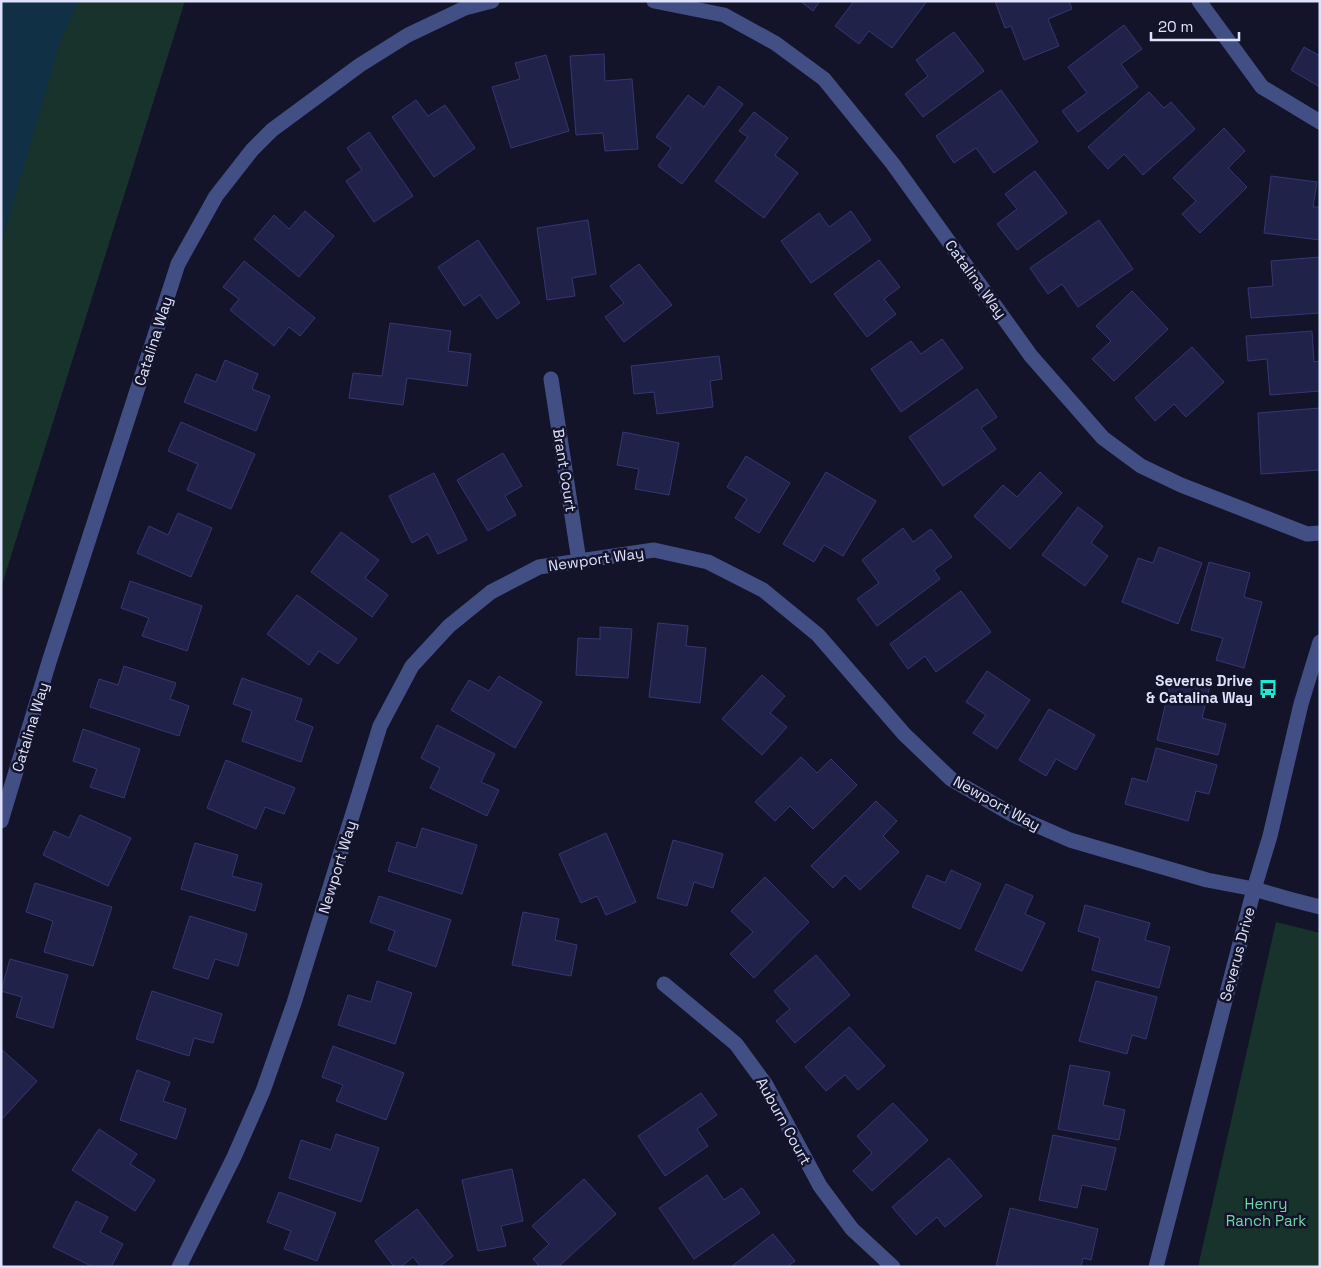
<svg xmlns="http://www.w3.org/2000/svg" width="1321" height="1268" viewBox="0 0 1321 1268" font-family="'Space Grotesk',sans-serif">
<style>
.green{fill:#17332b}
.water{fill:#103045}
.building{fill:#212249;stroke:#353772}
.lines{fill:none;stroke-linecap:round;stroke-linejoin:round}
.minor{stroke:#424f84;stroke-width:15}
.labels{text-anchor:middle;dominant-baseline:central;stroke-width:5;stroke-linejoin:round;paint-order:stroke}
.street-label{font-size:15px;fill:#dee2fc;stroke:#131429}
.poi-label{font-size:15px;font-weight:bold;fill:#dee2fc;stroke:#131429;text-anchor:end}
.park-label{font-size:15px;fill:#6fd7a5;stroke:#131429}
</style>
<rect width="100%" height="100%" fill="#131429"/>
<path class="green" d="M1 1H185L1 588Z
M1276 922 1320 933V1267H1198Z"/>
<path class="water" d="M1 1H79L61 39 1 245Z"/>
<path class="building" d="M800 1H820L813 11Z
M854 1H927L892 48 869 31 859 44 835 26Z
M995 1H1069L1072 9 1048 19 1059 46 1024 60 1011 26 1005 28Z
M1124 25 1142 49 1121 64 1138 87 1078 132 1062 111 1087 93 1068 67Z
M954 32 984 71 923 117 905 94 928 76 916 60Z
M1304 47 1320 56V87L1291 70Z
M604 54 605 81 632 79 638 149 605 151 603 133 576 135 570 56Z
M546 55 569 131 511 148 492 87 520 79 515 63Z
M719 86 743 104 682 184 658 166 671 148 656 137 688 95 704 107Z
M1001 90 1038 142 994 173 976 148 954 163 936 136Z
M1149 92 1164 108 1171 102 1195 129 1143 175 1124 154 1108 169 1088 147Z
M416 100 428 116 445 105 475 148 434 177 392 117Z
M754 112 788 138 775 155 798 173 764 218 715 181 748 137 739 131Z
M1224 128 1245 151 1228 168 1247 187 1200 233 1182 214 1196 201 1173 178Z
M369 132 413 196 374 222 346 181 362 170 347 148Z
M1035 171 1067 213 1017 250 997 224 1017 209 1005 194Z
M1271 176 1317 182 1313 207H1320V240L1264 233Z
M305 211 334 236 299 277 254 239 274 215 289 229Z
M851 211 871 240 811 283 781 241 819 213 829 227Z
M588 220 596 274 572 278 575 296 547 300 537 228Z
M1099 220 1133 269 1078 307 1062 284 1048 294 1030 268Z
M478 240 520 303 497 319 480 295 464 306 438 267Z
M1320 257V313L1251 318 1248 288 1273 286 1271 261Z
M879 260 900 287 884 299 896 314 867 337 834 294Z
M244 261 315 318 300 336 289 327 274 346 230 310 239 299 223 287Z
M639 264 672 305 624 342 605 317 624 303 610 286Z
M1132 291 1168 329 1114 381 1092 359 1111 341 1096 326Z
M390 323 451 331 448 351 471 354 467 386 407 378 403 405 349 398 353 373 382 376Z
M1312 331 1314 362 1320 361V391L1270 395 1267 359 1248 361 1246 336Z
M942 339 963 368 901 412 871 369 911 341 921 354Z
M1192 347 1224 382 1186 417 1174 404 1155 421 1135 398Z
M719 356 722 379 710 381 713 407 657 414 654 392 634 394 631 366Z
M225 360 258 374 252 389 270 396 256 431 184 402 196 374 216 382Z
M977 389 997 417 981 428 996 449 943 486 909 437Z
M1320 408V470L1261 474 1258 413Z
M181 422 255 454 231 509 187 490 198 464 168 451Z
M623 432 679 443 669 495 635 489 639 469 617 465Z
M503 453 522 486 505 496 516 515 488 531 457 480Z
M746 456 790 483 759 533 735 518 747 499 727 487Z
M826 472 876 501 843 556 824 545 814 562 783 544Z
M1040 472 1062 493 1010 549 974 516 1003 485 1017 497Z
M434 473 467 540 438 554 428 534 412 543 389 496Z
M1078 507 1103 526 1091 543 1108 556 1085 586 1042 555Z
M178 513 212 528 191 577 137 553 149 526 168 535Z
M903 528 913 542 931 529 952 557 934 570 940 579 877 626 857 599 879 583 862 560Z
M341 532 379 560 365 578 388 595 372 617 311 572Z
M1159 547 1202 563 1178 624 1122 602 1138 558 1153 563Z
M1209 562 1250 573 1244 597 1262 602 1244 668 1216 660 1223 638 1191 630Z
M130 581 202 606 187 651 142 636 149 618 121 608Z
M961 591 991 632 936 672 925 656 908 669 890 644Z
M297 595 357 639 338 664 319 651 309 665 267 634Z
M658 623 688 626 686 646 706 648 700 703 649 697Z
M600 627 632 629 628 678 576 675 578 638 600 639Z
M124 666 176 683 170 699 189 706 179 736 90 707 99 679 118 685Z
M987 671 1030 700 997 749 973 733 986 715 966 702Z
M762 675 785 696 770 713 787 727 762 755 722 719Z
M499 676 542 702 515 748 451 710 469 680 489 691Z
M1172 677 1210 686 1202 718 1226 724 1218 755 1157 740Z
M242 678 302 699 295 720 313 727 301 762 242 741 252 711 233 704Z
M1049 709 1095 735 1076 770 1056 759 1046 776 1019 760Z
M437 725 495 754 481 782 499 790 487 816 430 788 440 768 421 758Z
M83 729 140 749 124 798 90 787 97 769 73 761Z
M1156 748 1217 765 1209 794 1196 791 1188 821 1125 804 1132 778 1147 782Z
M801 757 817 773 831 759 857 785 813 829 790 806 775 821 755 802Z
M226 760 295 788 284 814 265 807 256 829 207 808Z
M876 801 897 821 883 836 899 852 860 890 845 875 833 888 811 866Z
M80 815 131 838 108 886 43 855 54 831 69 838Z
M422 828 477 845 462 894 388 871 397 842 416 848Z
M606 833 636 902 606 915 597 896 581 903 559 854Z
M673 840 723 854 713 888 694 882 687 906 657 898Z
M195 843 238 855 232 876 262 884 255 911 181 889Z
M951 870 981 884 960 929 912 907 927 875 945 883Z
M765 877 809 922 754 978 730 954 753 932 731 911Z
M35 883 112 907 93 966 44 952 53 921 26 912Z
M1006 884 1033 896 1025 914 1045 923 1022 971 975 950Z
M379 896 451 920 436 967 388 950 395 931 370 922Z
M1085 905 1150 923 1145 940 1170 947 1159 988 1092 970 1100 938 1078 931Z
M523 912 559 919 555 940 577 945 571 976 512 965Z
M190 916 247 934 238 966 215 959 208 979 173 968Z
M816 955 850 995 795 1043 776 1021 790 1009 774 991Z
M10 959 68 975 53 1028 16 1017 22 997 1 991Z
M377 981 412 993 395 1044 338 1025 348 995 371 1002Z
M1096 981 1157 997 1146 1039 1132 1035 1127 1054 1079 1041Z
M152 991 222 1014 213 1043 194 1038 189 1056 136 1039Z
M849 1027 885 1066 858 1090 845 1075 826 1091 805 1067Z
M333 1046 404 1073 386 1120 336 1101 343 1085 322 1077Z
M1 1049 37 1081 3 1118 1 1117Z
M1070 1065 1110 1072 1103 1105 1125 1110 1119 1140 1058 1129Z
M137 1070 170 1082 163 1101 186 1109 176 1139 120 1120Z
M701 1093 717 1115 697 1129 708 1146 665 1176 638 1136Z
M893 1103 928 1140 872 1191 853 1171 872 1153 857 1136Z
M99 1129 137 1154 130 1164 155 1180 135 1211 72 1170Z
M336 1134 379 1148 361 1202 289 1178 301 1140 331 1150Z
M1053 1135 1116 1148 1106 1190 1082 1185 1077 1208 1039 1200Z
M949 1158 982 1196 945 1227 937 1217 916 1235 892 1207Z
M512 1169 523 1221 501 1226 506 1246 478 1251 462 1180Z
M707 1175 724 1200 742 1188 760 1213 694 1259 659 1208Z
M584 1179 616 1214 558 1267H540L533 1259 549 1244 532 1226Z
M279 1192 336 1213 317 1261 284 1249 291 1231 267 1222Z
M76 1201 108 1217 100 1232 123 1244 111 1267H93L53 1247Z
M1010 1208 1098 1229 1091 1260 1083 1258 1081 1267 996 1266Z
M417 1209 453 1256 439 1267H421L413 1257 401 1267H394L375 1241Z
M773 1234 795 1261 787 1267H731Z"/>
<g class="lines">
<path class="minor" d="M654 1 724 15 775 43 824 79 893 164 1031 356 1103 438 1141 466 1181 485 1307 534 1320 533
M1199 1 1262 87 1320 122
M551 379 579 561
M1 821 49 662 178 264 216 196 252 150 272 130 360 65 408 35 465 8 492 1
M664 984 736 1044 766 1085 820 1186 852 1229 893 1267
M179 1267 234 1157 263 1091 294 1003 380 726 412 666 449 626 491 592 539 567 654 550 708 562 763 590 818 635 904 734 951 779 1013 815 1070 840 1207 880 1254 889 1289 899 1320 907
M1156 1267 1254 889 1270 836 1301 704 1320 642"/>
</g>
<defs>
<g id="bus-bare" transform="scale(1.5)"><path d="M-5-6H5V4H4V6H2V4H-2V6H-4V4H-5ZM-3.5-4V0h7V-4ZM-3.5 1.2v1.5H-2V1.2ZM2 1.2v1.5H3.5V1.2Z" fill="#1becd0" stroke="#131429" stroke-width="2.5" paint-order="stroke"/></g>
</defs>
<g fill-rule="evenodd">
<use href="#bus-bare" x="1268" y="689"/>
</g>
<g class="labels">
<g class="street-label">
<text transform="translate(976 279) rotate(54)">Catalina Way</text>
<text transform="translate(153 341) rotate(-72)">Catalina Way</text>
<text transform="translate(565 470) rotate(81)">Brant Court</text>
<text transform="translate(596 559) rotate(-8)">Newport Way</text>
<text transform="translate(30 727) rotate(-73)">Catalina Way</text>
<text transform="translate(997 803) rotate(29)">Newport Way</text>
<text transform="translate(337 867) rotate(-73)">Newport Way</text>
<text transform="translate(1237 954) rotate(-75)">Severus Drive</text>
<text transform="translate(784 1121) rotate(61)">Auburn Court</text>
</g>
<g class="poi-label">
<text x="1253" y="680">Severus Drive<tspan x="1253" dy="17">&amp; Catalina Way</tspan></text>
</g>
<g class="park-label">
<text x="1266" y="1203">Henry<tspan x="1266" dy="17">Ranch Park</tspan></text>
</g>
</g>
<rect width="1321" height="1268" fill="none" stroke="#dee2fc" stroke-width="5"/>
<path d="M1151 32v8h88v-8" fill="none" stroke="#dee2fc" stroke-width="2.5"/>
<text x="1158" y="32" font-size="15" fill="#dee2fc" stroke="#131429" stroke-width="4" paint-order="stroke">20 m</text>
</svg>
